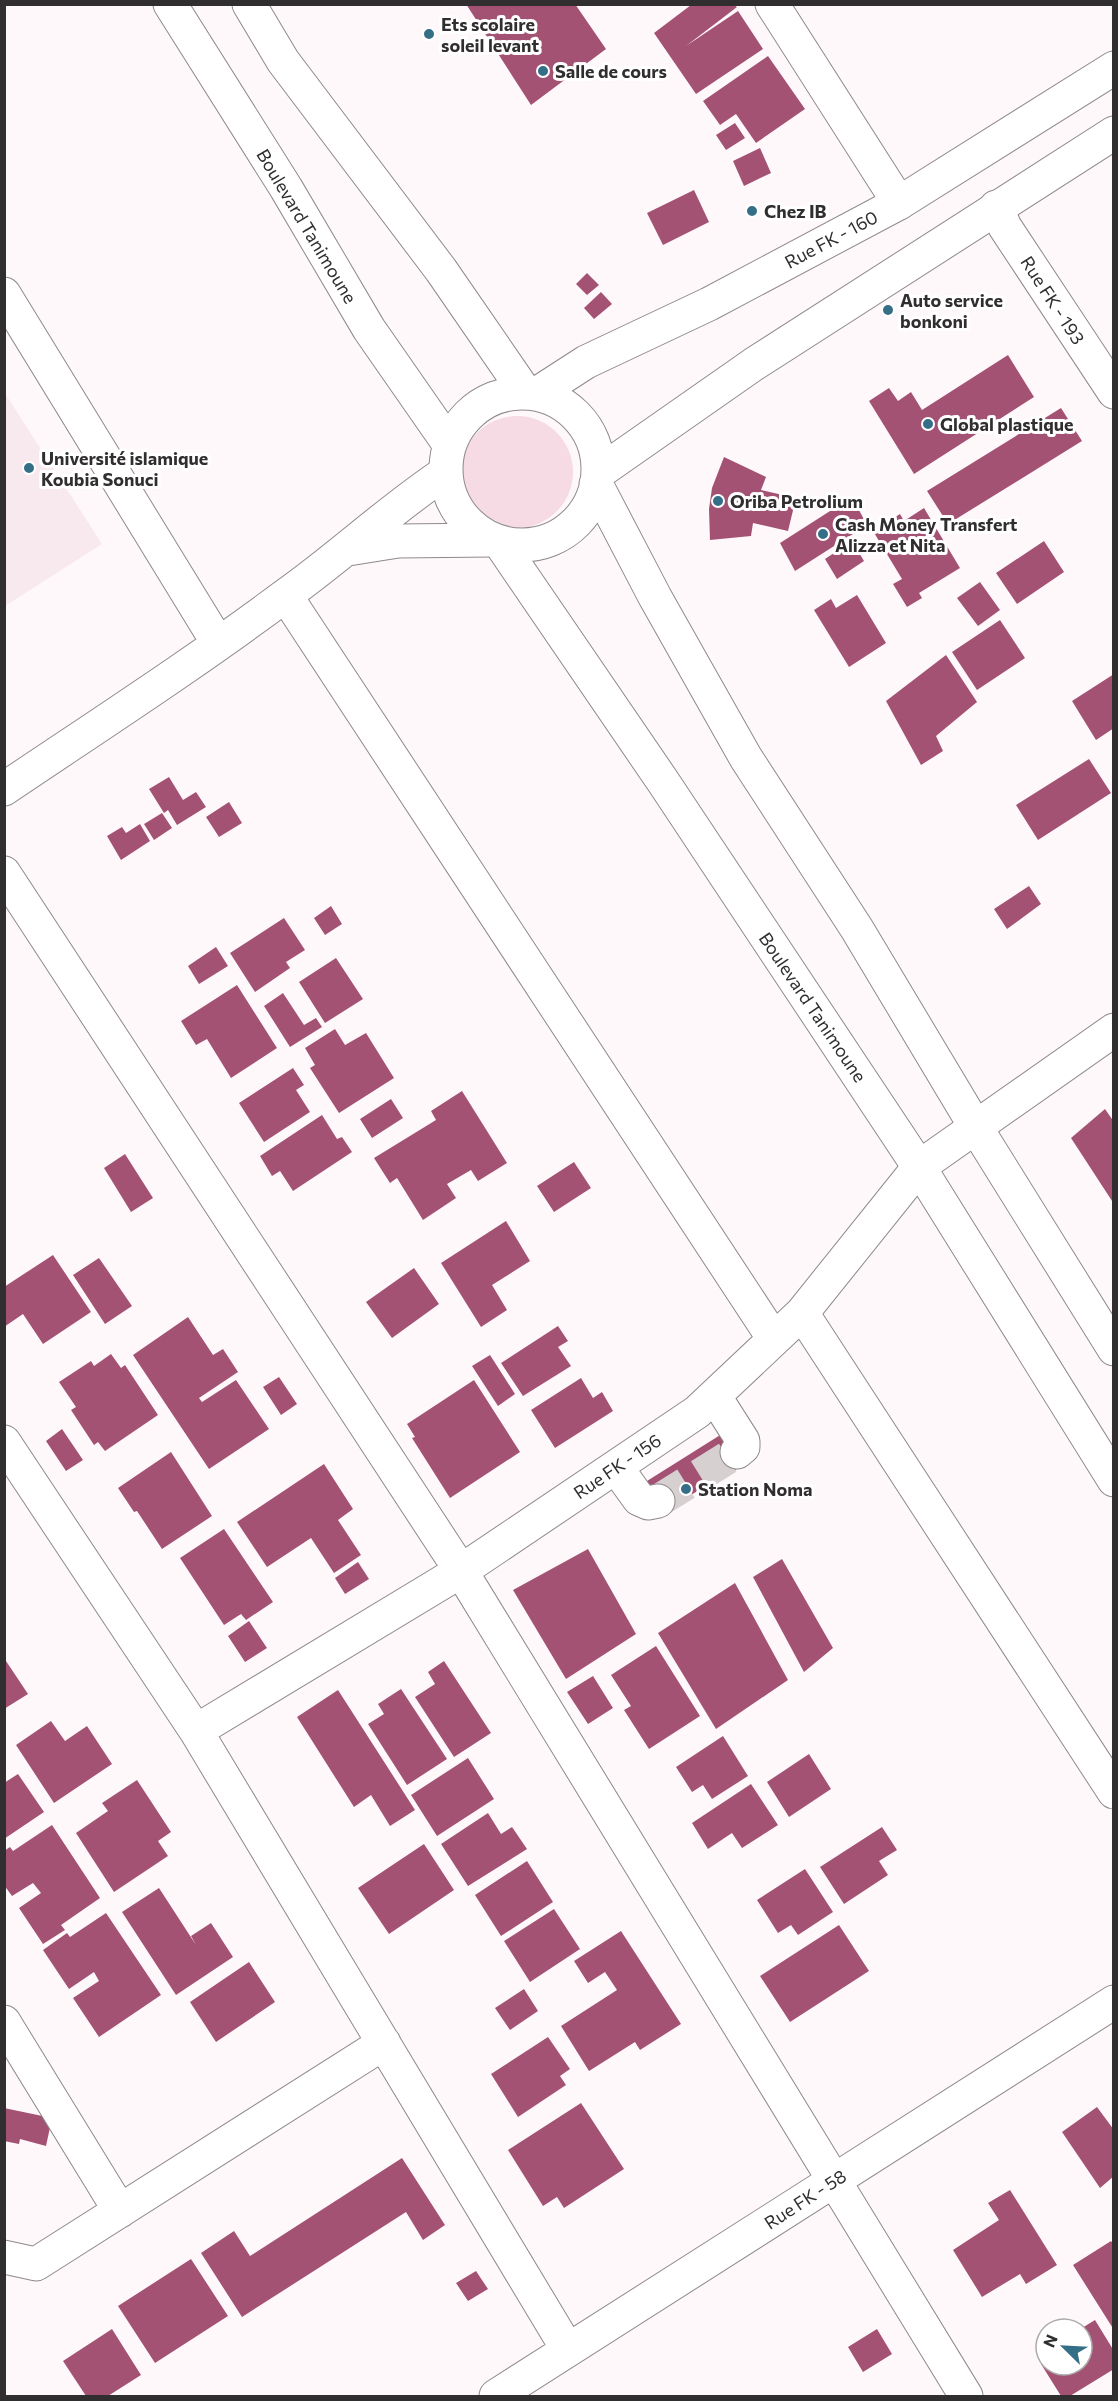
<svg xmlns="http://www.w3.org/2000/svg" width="1118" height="2401" viewBox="0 0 1118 2401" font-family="Commissioner,sans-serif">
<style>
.built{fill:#f8e9ee}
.green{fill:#f6dae4}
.building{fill:#a45274}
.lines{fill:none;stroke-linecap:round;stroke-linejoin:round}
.minor-tunnel{stroke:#d6d0d1;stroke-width:33;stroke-dasharray:33 16;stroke-linecap:butt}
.minor-casing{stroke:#8f898b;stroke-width:35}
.major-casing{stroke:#8f898b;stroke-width:35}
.minor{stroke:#fff;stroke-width:33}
.major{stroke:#fff;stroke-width:33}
.poi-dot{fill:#346e87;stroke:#fff;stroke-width:2}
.labels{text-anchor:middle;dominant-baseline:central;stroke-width:6;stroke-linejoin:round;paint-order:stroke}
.poi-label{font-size:18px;font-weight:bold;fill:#302e2f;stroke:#fff;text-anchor:start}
.street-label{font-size:18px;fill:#302e2f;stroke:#fff}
</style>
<rect width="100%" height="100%" fill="#fff8fa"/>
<path class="built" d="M4 392 102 544 5 606H4Z"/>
<path class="green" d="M461 472a56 56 0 1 1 112 0a56 56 0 1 1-112 0Z"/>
<path class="building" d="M466 4H575L606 49 531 105Z
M691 5H734L737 7 686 46 738 11 763 49 696 94 654 33Z
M768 56 805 109 756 143 736 114 720 125 703 101Z
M735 123 745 138 726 150 716 135Z
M760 148 771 173 744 186 733 161Z
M694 190 709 222 663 245 647 213Z
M587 273 599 285 587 295 576 284Z
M601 292 612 304 594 319 584 308Z
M1008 355 1034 397 914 474 869 401 889 388 898 401 911 392 922 410Z
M1061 408 1082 441 948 524 927 491Z
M724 457 766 477 761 490 796 498 788 531 753 523 751 536 710 540 709 509 712 488Z
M852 497 867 525 795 571 780 543Z
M924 508 960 568 919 593 922 598 907 607 893 584 902 579 873 531 900 514 904 521Z
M852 541 864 561 837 579 825 559Z
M1044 541 1064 572 1017 604 996 573Z
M980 582 1000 610 978 626 957 598Z
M857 595 886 643 849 667 814 610 831 599 836 608Z
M1000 620 1025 658 977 690 952 652Z
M946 655 977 702 936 736 943 751 921 765 886 701Z
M1114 674V728L1096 740 1072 701Z
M1089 759 1111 793 1038 840 1016 805Z
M169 777 183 800 196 792 206 807 177 825 168 810 164 813 149 789Z
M229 802 242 823 219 837 206 817Z
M162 813 172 828 154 840 144 824Z
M140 824 150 841 121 860 107 836 122 827 126 833Z
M1029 886 1041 904 1007 929 994 909Z
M331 906 342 924 325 935 314 918Z
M284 918 305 950 286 962 290 968 255 992 230 953Z
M216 947 228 966 199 984 188 966Z
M336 958 363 999 325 1023 299 982Z
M237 985 277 1048 231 1078 207 1039 196 1045 181 1021Z
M283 993 304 1025 316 1018 322 1027 290 1047 264 1006Z
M335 1029 345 1045 366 1033 394 1078 339 1113 310 1068 315 1065 305 1048Z
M293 1068 304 1085 296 1090 310 1112 264 1142 239 1103Z
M462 1091 507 1163 478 1181 471 1170 447 1184 456 1198 423 1220 397 1178 390 1183 374 1158 436 1120 431 1111Z
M391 1099 403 1118 372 1138 360 1119Z
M1105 1109 1114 1122V1204L1071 1138Z
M322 1115 337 1139 342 1137 352 1152 293 1191 280 1171 272 1176 260 1156Z
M125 1154 153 1198 131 1212 104 1168Z
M574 1162 591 1188 554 1212 537 1186Z
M506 1221 530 1261 492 1285 507 1310 481 1327 441 1263Z
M53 1255 91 1312 43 1344 23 1314 4 1327V1287Z
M99 1258 132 1306 105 1324 73 1275Z
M414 1268 439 1304 392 1338 366 1302Z
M188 1317 213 1355 223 1349 238 1372 199 1398 202 1402 236 1380 269 1429 209 1469 133 1355Z
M558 1326 568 1341 558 1347 571 1366 523 1396 501 1363Z
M111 1354 121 1368 125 1365 158 1415 105 1451 98 1442 94 1445 71 1410 76 1407 59 1382 91 1361 94 1366Z
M490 1355 515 1394 498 1406 472 1366Z
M279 1377 297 1404 281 1415 263 1387Z
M581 1378 593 1398 602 1392 613 1411 555 1448 531 1410Z
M474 1380 520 1452 450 1498 412 1438 415 1437 407 1424Z
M62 1429 83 1460 66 1471 46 1441Z
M725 1432 744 1465 664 1510 647 1481Z
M171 1452 212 1516 162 1549 137 1511 134 1512 118 1488Z
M324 1464 353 1509 338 1520 361 1555 334 1573 311 1538 267 1567 237 1522Z
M224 1529 273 1602 246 1620 241 1614 224 1625 180 1558Z
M588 1549 636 1634 566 1679 513 1590Z
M782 1559 833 1648 804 1672 753 1577Z
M358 1562 369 1579 345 1594 335 1578Z
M735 1583 788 1680 716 1729 658 1633Z
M249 1621 267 1648 245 1662 228 1636Z
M656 1646 700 1716 649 1749 624 1710 631 1706 611 1675Z
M4 1658 28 1694 4 1709Z
M444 1661 491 1733 454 1757 415 1697 435 1684 428 1672Z
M593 1676 613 1708 588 1724 567 1692Z
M401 1689 447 1759 407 1785 368 1724 384 1714 378 1704Z
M338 1690 415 1810 390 1826 371 1795 354 1807 297 1717Z
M51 1721 65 1741 87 1726 112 1764 54 1803 16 1745Z
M723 1736 748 1776 712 1799 703 1785 692 1792 676 1767Z
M809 1754 831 1789 789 1817 767 1782Z
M468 1758 494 1799 437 1836 411 1795Z
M18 1774 44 1812 4 1839V1783Z
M137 1780 171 1832 158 1841 168 1856 114 1892 76 1833 108 1811 102 1803Z
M751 1784 778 1825 742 1848 732 1833 708 1849 692 1823Z
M488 1813 501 1834 512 1827 527 1849 468 1886 441 1844Z
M52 1825 100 1898 61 1925 65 1930 43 1944 19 1908 41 1893 33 1883 12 1896 4 1885V1851L10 1847 13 1851Z
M882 1827 897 1850 879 1861 888 1875 844 1904 820 1867Z
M424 1844 454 1890 389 1934 358 1888Z
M527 1861 553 1902 501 1936 475 1895Z
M805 1869 833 1912 798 1935 791 1925 778 1933 757 1900Z
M159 1888 196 1945 191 1936 211 1923 233 1957 176 1995 122 1912Z
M554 1909 580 1949 530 1982 504 1941Z
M106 1913 161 1995 99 2037 73 1998 99 1981 94 1972 69 1989 43 1950 67 1933 70 1937Z
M839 1925 869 1971 790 2022 760 1976Z
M621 1931 681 2024 640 2050 635 2042 589 2071 561 2026 617 1990 605 1972 588 1983 574 1961Z
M249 1962 275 2002 216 2042 190 2002Z
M524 1989 538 2011 510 2030 495 2008Z
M548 2037 570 2069 560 2076 566 2085 518 2117 491 2074Z
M581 2103 624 2169 564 2208 557 2197 543 2206 508 2150Z
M1097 2107 1114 2130V2176L1100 2188 1062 2132Z
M4 2108 52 2118 46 2146 20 2139 19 2144 4 2141Z
M402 2158 445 2225 423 2240 406 2212 242 2317 201 2253 234 2231 250 2256Z
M1010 2190 1057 2265 1026 2284 1020 2274 982 2297 953 2250 999 2220 988 2203Z
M1111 2241 1114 2245V2330L1073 2265Z
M191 2259 228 2316 155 2363 118 2306Z
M476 2271 488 2289 468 2301 456 2283Z
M1095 2320 1114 2351V2369L1070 2396H1061L1041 2364 1046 2361V2365H1082V2328Z
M112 2329 141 2375 108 2396H86L63 2361Z
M877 2329 892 2354 863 2372 848 2347Z"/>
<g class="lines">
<path class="minor-tunnel" d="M658 1501 737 1452"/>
<g class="minor-casing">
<path id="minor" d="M772 4 899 203
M996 207 1005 227 1114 392
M4 294 218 643
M348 549 398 541 493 540
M286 596 774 1339
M4 789C99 725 195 663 286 595 341 556 389 510 445 473
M4 873 461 1571 966 2396
M802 1313 1114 1792
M715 1397 743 1441V1447L737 1452
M4 1442 196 1731 568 2350
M616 1467 639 1499 648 1503 658 1501
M196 1731 461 1571 697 1412 802 1313 919 1167 1114 1030
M4 2022 120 2211
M4 2257 36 2264 384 2043
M496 2396 1114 2002"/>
</g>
<g class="major-casing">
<path id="major" d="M170 4 286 188 369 329 449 444
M249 4 283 61 441 270 525 392
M446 469a76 76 0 1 1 152 0a76 76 0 1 1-152 0Z
M538 393 586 362 709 304 899 203 1114 68
M598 473 754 364 1114 133
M596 484 655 597 746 758 857 929 975 1126 1114 1349
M500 543 664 783 919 1167 1114 1480"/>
</g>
<use href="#minor" class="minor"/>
<use href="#major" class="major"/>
</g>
<g class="poi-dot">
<circle cx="429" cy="34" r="6"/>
<circle cx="543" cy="71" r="6"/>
<circle cx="752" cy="211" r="6"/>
<circle cx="888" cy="310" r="6"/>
<circle cx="928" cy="424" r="6"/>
<circle cx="29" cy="468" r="6"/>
<circle cx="718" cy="501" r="6"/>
<circle cx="823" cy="534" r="6"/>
<circle cx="686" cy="1489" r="6"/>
</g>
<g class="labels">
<g class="poi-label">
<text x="441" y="24">Ets scolaire<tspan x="441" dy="21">soleil levant</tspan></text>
<text x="555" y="71">Salle de cours</text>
<text x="764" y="211">Chez IB</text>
<text x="900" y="300">Auto service<tspan x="900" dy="21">bonkoni</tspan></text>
<text x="940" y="424">Global plastique</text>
<text x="41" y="458">Université islamique<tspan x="41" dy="21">Koubia Sonuci</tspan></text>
<text x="730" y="501">Oriba Petrolium</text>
<text x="835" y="524">Cash Money Transfert<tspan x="835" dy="21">Alizza et Nita</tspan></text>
<text x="698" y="1489">Station Noma</text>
</g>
<g class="street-label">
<text transform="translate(307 226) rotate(59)">Boulevard Tanimoune</text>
<text transform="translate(831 239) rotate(-28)">Rue FK - 160</text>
<text transform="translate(1053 300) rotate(57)">Rue FK - 193</text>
<text transform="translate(813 1007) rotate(56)">Boulevard Tanimoune</text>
<text transform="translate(617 1466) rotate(-34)">Rue FK - 156</text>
<text transform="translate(805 2199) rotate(-33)">Rue FK - 58</text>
</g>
</g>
<rect width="1118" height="2401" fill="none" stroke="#302e2f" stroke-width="12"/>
<g transform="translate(1064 2347) rotate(294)"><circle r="28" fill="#ffffff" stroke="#acabac" stroke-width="1.5"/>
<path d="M0-4.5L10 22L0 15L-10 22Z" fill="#346e87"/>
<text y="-9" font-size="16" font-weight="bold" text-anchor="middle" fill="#302e2f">N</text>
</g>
</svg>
